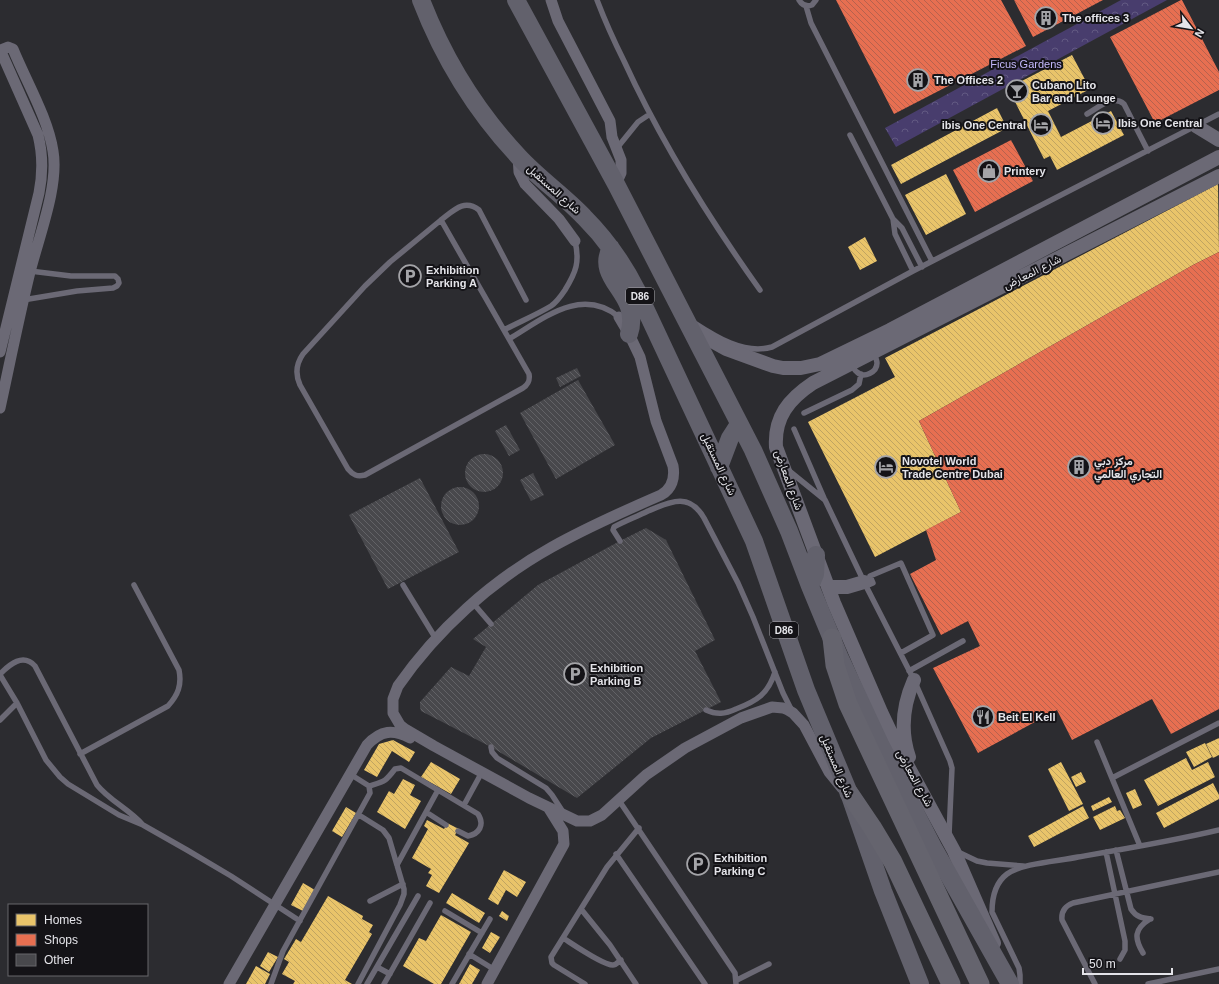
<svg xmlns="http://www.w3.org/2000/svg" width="1219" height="984" viewBox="0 0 1219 984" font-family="Helvetica,Vazirmatn,sans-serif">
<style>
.park{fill:url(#park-crowns)}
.homes{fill:url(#homes-back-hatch)}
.shops{fill:url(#shops-back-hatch)}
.building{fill:url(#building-back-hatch)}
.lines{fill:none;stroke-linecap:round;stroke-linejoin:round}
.service{stroke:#6b6975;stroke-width:5.5}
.minor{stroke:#6b6975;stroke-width:11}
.tertiary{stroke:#6b6975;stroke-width:14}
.primary{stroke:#62616c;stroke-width:18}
.trunk{stroke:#65646e;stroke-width:19}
.labels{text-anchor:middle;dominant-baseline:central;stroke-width:4;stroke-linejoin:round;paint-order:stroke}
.shield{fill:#141317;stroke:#a6a5aa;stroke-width:1}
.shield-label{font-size:10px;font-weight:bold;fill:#e4e4e9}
.poi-label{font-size:11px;font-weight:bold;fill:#e4e4e9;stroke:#141317;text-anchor:start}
.park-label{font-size:11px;fill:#c3b8fb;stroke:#141317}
.street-label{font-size:11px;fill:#e4e4e9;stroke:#141317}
</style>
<defs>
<pattern id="park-crowns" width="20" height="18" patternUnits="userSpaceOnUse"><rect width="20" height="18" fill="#483d6d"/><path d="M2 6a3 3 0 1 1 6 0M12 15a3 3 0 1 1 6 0" fill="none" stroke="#625982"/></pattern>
<pattern id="homes-back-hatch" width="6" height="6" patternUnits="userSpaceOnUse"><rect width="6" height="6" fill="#e9c46a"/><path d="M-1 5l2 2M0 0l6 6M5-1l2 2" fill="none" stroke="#c0a461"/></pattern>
<pattern id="shops-back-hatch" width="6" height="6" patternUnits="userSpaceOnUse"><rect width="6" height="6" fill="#e76f51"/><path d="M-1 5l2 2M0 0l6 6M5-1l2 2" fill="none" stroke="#b6624e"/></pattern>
<pattern id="building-back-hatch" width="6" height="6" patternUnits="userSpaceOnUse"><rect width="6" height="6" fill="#48484c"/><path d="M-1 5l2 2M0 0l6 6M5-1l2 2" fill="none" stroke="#626266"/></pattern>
</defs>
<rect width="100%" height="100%" fill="#2c2c30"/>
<path class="park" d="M1121 0H1167L896 147 885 128Z"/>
<path class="homes" d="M1072 55 1090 89 1048 111 1061 137 1111 111 1124 135 1057 170 1050 156 1044 159 1008 88Z
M997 108 1007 128 901 184 891 165Z
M946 174 966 214 926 235 905 195Z
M1218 184 1219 252 1193 265 919 421 961 512 875 557 808 422 895 377 885 358Z
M865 237 877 261 860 270 848 247Z
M1219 738V755L1213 758 1206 744Z
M393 740 415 752 409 762 392 751 377 777 364 770 379 744Z
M1205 743 1212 757 1194 767 1186 752Z
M1186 758 1192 770 1208 762 1215 777 1158 806 1144 780Z
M431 762 460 779 451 794 421 777Z
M1061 762 1083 804 1069 811 1048 769Z
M1081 772 1086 782 1076 787 1071 777Z
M403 779 415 785 410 795 421 801 405 829 377 812 389 791 394 794Z
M1213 783 1219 795V799L1164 828 1156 813Z
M1135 789 1142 805 1133 809 1126 793Z
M1109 797 1112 802 1093 811 1091 806Z
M1083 806 1089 818 1034 847 1028 836Z
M1115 806 1117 811 1120 810 1125 818 1100 830 1093 817Z
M346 807 356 813 342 837 332 831Z
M427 820 444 829 447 823 459 829 455 835 469 843 439 893 426 886 432 875 428 873 431 869 412 858 428 829 424 826Z
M504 870 526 882 517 897 506 890 498 905 488 899Z
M303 883 315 890 303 911 291 905Z
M452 893 485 913 479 923 446 903Z
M328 896 363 916 362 919 373 925 369 932 372 934 345 980 352 984H293L295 981 282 974 289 962 284 959 296 939 301 942Z
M502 911 509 916 507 921 499 916Z
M441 915 471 932 441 984H434L403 966 419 938 426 941Z
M491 932 500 937 490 953 482 948Z
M268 952 278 957 269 972 260 966Z
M470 964 480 970 472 984H459Z
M256 966 270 974 265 984H246Z"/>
<path class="shops" d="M836 0H1001L1026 46 894 114Z
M1014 0H1103L1033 37Z
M1181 0H1182L1219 72V90L1155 123 1110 37Z
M1011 140 1033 181 975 212 953 170Z
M1219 252V709L1171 734 1152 699 1072 740 1057 710 978 753 933 668 980 646 968 621 941 635 910 574 936 560 926 530 961 512 919 421 1193 265Z"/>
<path class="building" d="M577 368 581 376 560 387 556 378Z
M578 380 615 445 556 479 520 413Z
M506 425 520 450 509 456 495 431Z
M465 473a19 19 0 1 1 38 0a19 19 0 1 1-38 0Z
M533 473 544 495 531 501 520 480Z
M420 478 459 552 388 589 349 515Z
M441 506a19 19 0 1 1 38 0a19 19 0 1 1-38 0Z
M646 528 666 540 715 640 695 651 721 702 651 738 577 798 491 747 421 711 420 707V702L451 667 469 676 486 647 473 639 538 585 620 541Z"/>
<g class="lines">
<path class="service" d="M597 0C605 21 614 41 624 61 661 142 708 217 760 290
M799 0C802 5 806 7 812 5L816 0
M806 6 811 23 932 261
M1087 114C1098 108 1113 94 1124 104L1148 151
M850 135 893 219 895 234 913 271
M617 148 638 122 650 114
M893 219 902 228 922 267
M441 220 529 374C530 380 529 384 523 388L365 475C357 477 353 475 348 469L300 385C295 374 296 364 303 354L365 286 390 262Z
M441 220C453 211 464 198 479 210L526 300
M23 300 77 291 113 288 117 286 119 283 118 279 115 276H71L30 271
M693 322C716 337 744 355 772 347L913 271 1219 114
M504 330C519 322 536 315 551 306 557 302 561 296 565 290 576 272 580 262 575 241
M509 339C543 319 581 286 619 317
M851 364C853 367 855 371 857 372 864 379 877 372 877 363 877 360 875 356 874 353
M804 413 852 390 859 384 861 374
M794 429 824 498
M788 470 825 500 866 586 914 680 950 761 952 768 949 835
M620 541 613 530 614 527C625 521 636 517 648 511 670 502 689 492 704 518L738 583 753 617 783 693 791 709
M403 585 436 639
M866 586 873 583 870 576 901 563 933 635 901 653
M473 603 491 624
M909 671 963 641
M0 674C10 664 23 653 35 666L97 785C110 801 129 809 143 825
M0 675 17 703 46 760 60 777 68 784 119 815 143 825 187 850 231 876 300 921
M706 710C717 715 725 714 736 709 757 701 768 694 775 672
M0 720 17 703
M1097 742 1140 846
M491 747 492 752 497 758 546 788 552 795 563 812
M80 754 168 706C178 695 182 685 179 670L134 585
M1112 778 1219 723
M369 786C385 781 385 782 395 769L401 768 478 814C485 825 479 834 468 836L458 831
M618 799 735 973 736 984
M464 805 482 772
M426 812 446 825
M1116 850 1131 909C1136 917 1142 918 1151 919
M956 851 977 861 987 863 1023 866
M1106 852 1125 941V950L1120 959
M616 854 705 984
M397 865 438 790
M370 901 403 884
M581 909 610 945 636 984
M445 911 482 933
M563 938C571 943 604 966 613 965 616 965 618 962 621 960
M1143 953C1134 938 1134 929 1150 919
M469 954 495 970
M377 967 390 974
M737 980 769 964
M271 984 283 951 370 793 369 786 350 774
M358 984 400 905 404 894V889L389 838 383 830 359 815
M367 984 418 896
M384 984 430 903
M452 984 490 919
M585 984 554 965 552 963 551 957 607 867 639 828
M1020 984V975L1019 968 992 912C992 898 995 883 1007 874 1022 863 1060 861 1078 857 1125 849 1173 841 1219 830
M1095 984 1062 920C1061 911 1065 906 1073 903L1219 872
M1148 984 1219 969"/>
<path class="minor" d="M551 0 558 21 610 121 612 137 621 160V173L616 184
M518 156 519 172 525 184 559 219 575 241
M619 317 629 334 640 357 656 421 673 466C675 478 672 489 661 495 624 511 586 528 552 547 491 581 437 630 398 686L393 699V713L400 725 405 729 434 746 529 798 577 821H590L602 815 646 775 685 748 741 718 772 707 783 708 788 710 793 713 804 725 829 772 842 788
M0 352 39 193C43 173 43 155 38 135L2 54 3 49 8 47 13 49C26 81 48 118 53 151 59 186 39 236 30 272 19 317 10 362 0 408
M229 984 367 745C381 730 393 729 410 738
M487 984 564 844 563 831 548 807"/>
<path class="tertiary" d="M1196 126 1219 140
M690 329 726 349 773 366 783 368H801L820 364 890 330 1219 157
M828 587H847L864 582
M909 757C900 731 903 705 914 680
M994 943 954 851 899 750 881 712 834 603 776 447C774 417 789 399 813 383L1219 176"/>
<path class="primary" d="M421 0C443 57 476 111 518 156 538 178 563 195 584 217 606 239 623 263 637 291L754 541 806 690 849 793 883 891 920 984
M516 0 616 184 753 450 789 531 810 586 839 656 880 744 934 849 1010 984
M611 248C598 272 622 286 629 307 632 316 632 325 629 334
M719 467 730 438 739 424
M810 586 815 574 816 555"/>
<path class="trunk" d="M832 638 835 665 848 704 980 984
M849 793 872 827 893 862 951 984"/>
</g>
<defs>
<g id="building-ring" transform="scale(1.15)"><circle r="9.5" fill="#141317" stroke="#a4a4a8" stroke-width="1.5"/><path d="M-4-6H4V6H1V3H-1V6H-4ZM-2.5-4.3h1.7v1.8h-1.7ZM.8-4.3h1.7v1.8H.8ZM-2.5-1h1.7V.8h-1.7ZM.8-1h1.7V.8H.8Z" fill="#a4a4a8"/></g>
<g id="bar-ring" transform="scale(1.15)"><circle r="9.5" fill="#141317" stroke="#a4a4a8" stroke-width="1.5"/><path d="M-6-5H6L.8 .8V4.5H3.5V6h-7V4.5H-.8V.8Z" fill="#a4a4a8"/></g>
<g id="hotel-ring" transform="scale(1.15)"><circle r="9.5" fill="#141317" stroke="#a4a4a8" stroke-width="1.5"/><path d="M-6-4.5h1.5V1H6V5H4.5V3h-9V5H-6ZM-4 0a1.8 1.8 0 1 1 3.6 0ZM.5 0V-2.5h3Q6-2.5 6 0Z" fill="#a4a4a8"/></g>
<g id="shop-ring" transform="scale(1.15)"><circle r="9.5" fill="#141317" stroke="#a4a4a8" stroke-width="1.5"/><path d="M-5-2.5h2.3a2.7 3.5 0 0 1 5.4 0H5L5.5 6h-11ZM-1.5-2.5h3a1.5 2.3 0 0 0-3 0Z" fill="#a4a4a8"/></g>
<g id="parking-ring" transform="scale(1.15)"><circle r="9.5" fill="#141317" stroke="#a4a4a8" stroke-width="1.5"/><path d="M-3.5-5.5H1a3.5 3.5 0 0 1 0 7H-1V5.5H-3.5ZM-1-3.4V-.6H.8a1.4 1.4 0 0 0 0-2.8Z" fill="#a4a4a8"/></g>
<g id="restaurant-ring" transform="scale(1.15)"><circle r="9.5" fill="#141317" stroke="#a4a4a8" stroke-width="1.5"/><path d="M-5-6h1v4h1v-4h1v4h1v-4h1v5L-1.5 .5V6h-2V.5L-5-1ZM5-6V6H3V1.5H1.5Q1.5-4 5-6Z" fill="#a4a4a8"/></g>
</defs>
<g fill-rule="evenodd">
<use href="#building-ring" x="1046" y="18"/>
<use href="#building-ring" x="918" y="80"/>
<use href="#bar-ring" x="1017" y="91"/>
<use href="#hotel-ring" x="1103" y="123"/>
<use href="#hotel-ring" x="1041" y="125"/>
<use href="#shop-ring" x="989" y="171"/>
<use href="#parking-ring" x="410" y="276"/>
<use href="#hotel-ring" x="886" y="467"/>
<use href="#building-ring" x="1079" y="467"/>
<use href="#parking-ring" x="575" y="674"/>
<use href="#restaurant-ring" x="983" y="717"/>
<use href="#parking-ring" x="698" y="864"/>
</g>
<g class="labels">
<g class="shield">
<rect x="626" y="288" width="28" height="16" rx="3"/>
<rect x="770" y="622" width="28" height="16" rx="3"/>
</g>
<g class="shield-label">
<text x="640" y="296">D86</text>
<text x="784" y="630">D86</text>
</g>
<g class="poi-label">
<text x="1062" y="18">The offices 3</text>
<text x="934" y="80">The Offices 2</text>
<text x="1032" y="85">Cubano Lito<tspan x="1032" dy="13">Bar and Lounge</tspan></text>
<text x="1118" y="123">Ibis One Central</text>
<text x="1026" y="125" text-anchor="end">ibis One Central</text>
<text x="1004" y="171">Printery</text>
<text x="426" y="270">Exhibition<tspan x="426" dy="13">Parking A</tspan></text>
<text x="902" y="461">Novotel World<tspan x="902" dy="13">Trade Centre Dubai</tspan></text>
<text x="1094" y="461">مركز دبي<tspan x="1094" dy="13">التجاري العالمي</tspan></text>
<text x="590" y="668">Exhibition<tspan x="590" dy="13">Parking B</tspan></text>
<text x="998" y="717">Beit El Kell</text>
<text x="714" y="858">Exhibition<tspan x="714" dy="13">Parking C</tspan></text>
</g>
<g class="park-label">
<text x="1026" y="64">Ficus Gardens</text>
</g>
<g class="street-label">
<text transform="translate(554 189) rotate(42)">شارع المستقبل</text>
<text transform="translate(1032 272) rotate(-27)">شارع المعارض</text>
<text transform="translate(719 464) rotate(65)">شارع المستقبل</text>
<text transform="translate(789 480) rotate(70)">شارع المعارض</text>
<text transform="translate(837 766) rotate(67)">شارع المستقبل</text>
<text transform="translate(915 778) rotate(61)">شارع المعارض</text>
</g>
</g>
<rect x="8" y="904" width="140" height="72" fill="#141317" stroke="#67676b"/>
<rect x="16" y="914" width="20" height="12" fill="#e9c46a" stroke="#67676b"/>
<text x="44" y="924" font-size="12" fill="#e4e4e9">Homes</text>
<rect x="16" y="934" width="20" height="12" fill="#e76f51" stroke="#67676b"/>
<text x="44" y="944" font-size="12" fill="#e4e4e9">Shops</text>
<rect x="16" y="954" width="20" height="12" fill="#48484c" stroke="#67676b"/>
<text x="44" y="964" font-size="12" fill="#e4e4e9">Other</text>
<g transform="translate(1191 28) rotate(121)" stroke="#141317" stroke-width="3" paint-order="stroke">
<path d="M0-3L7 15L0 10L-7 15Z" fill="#e4e4e9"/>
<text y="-6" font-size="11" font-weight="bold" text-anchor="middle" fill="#e4e4e9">N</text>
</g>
<path d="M1083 968v6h89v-6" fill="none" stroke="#e4e4e9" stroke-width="2"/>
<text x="1089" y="968" font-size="12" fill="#e4e4e9" stroke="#141317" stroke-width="3" paint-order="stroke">50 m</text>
</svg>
